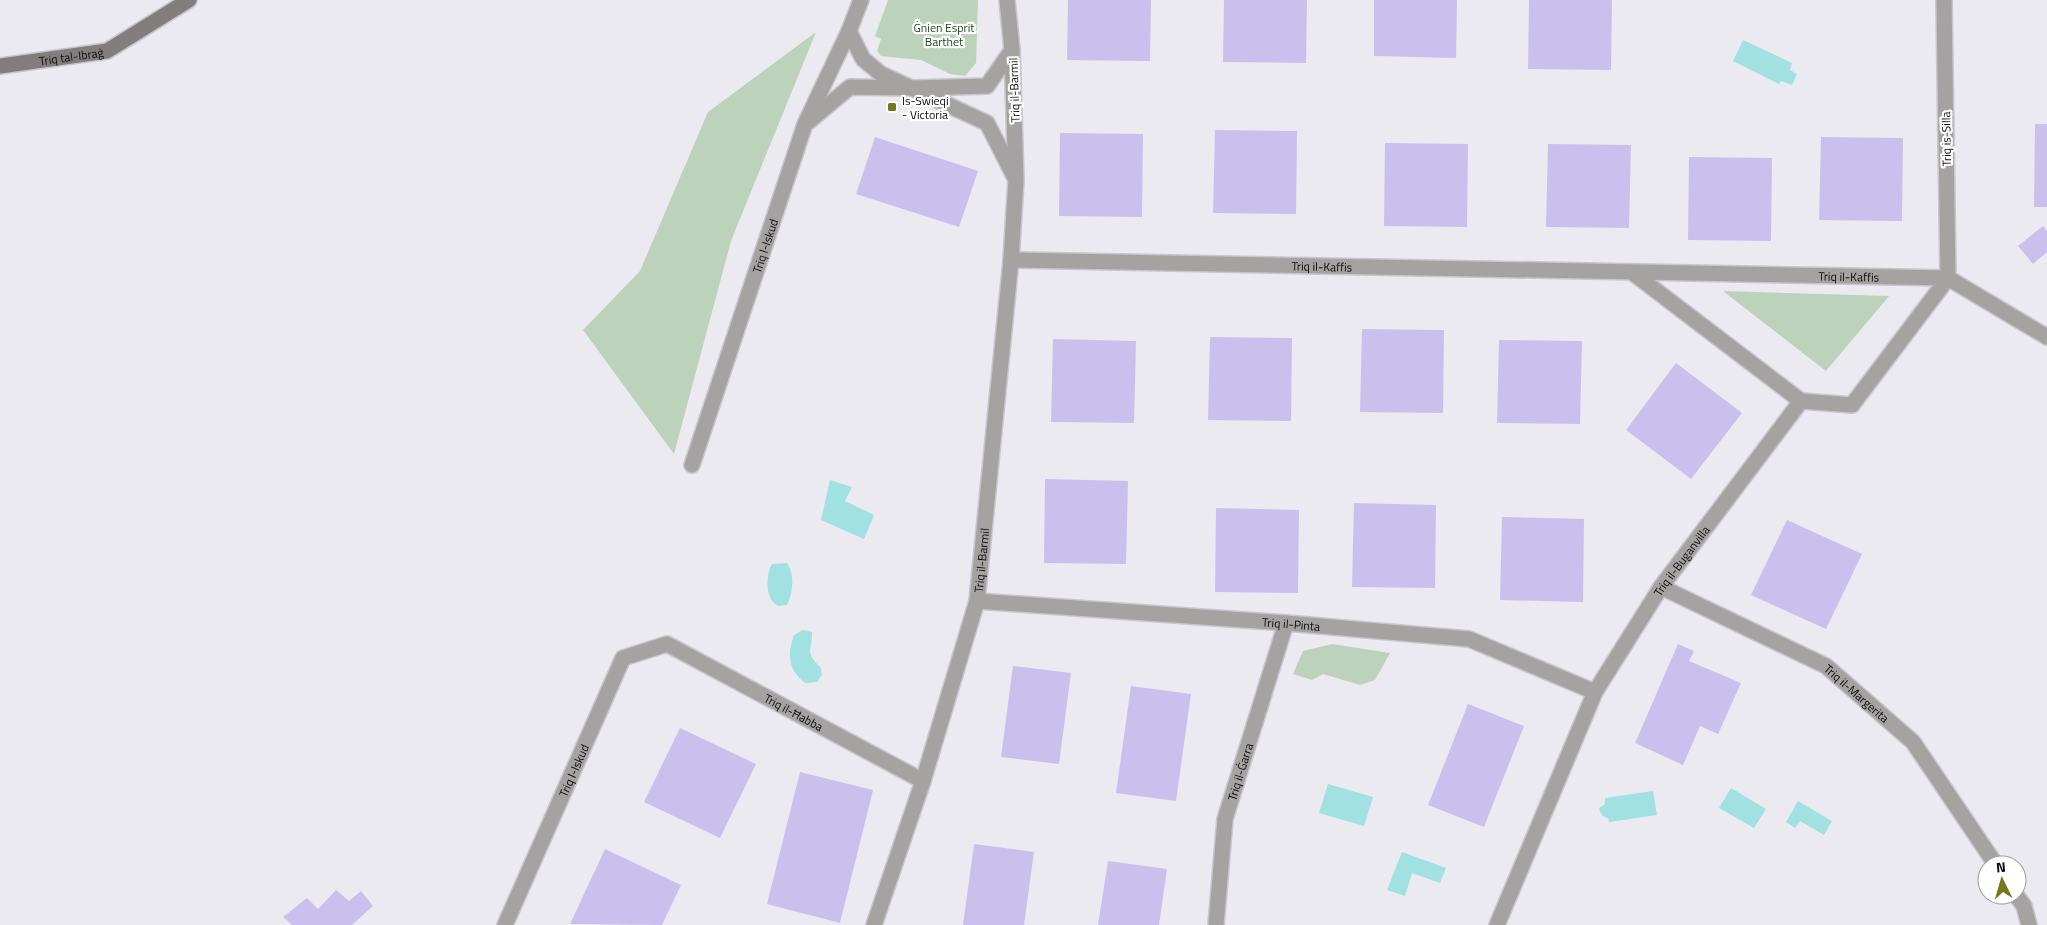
<svg xmlns="http://www.w3.org/2000/svg" width="2047" height="925" viewBox="0 0 2047 925" font-family="'Titillium Web',sans-serif">
<style>
.green{fill:#bdd2ba}
.water{fill:#a1e1e1}
.building{fill:#cac0ee}
.lines{fill:none;stroke-linecap:round;stroke-linejoin:round}
.minor-casing{stroke:#c7c6cd;stroke-width:18}
.secondary-casing{stroke:#c7c6cd;stroke-width:18}
.minor{stroke:#a5a2a2;stroke-width:15}
.secondary{stroke:#837e7e;stroke-width:15}
.poi-dot{fill:#77761c;stroke:#fff;stroke-width:2}
.labels{text-anchor:middle;dominant-baseline:central;stroke-width:4.5;stroke-linejoin:round;paint-order:stroke}
.park-label{font-size:12px;fill:#1b4917;stroke:#fff}
.street-label{font-size:12px;fill:#0c0c0e;stroke:#fff}
.poi-label{font-size:12px;fill:#0c0c0e;stroke:#fff;text-anchor:start}
</style>
<rect width="100%" height="100%" fill="#ebeaf1"/>
<path class="green" d="M888 0H978L976 63 965 76 950 74 921 60 881 56 877 51 881 39 875 36Z
M816 32 731 241 674 454 583 330 640 271 708 112Z
M1723 291 1889 296 1826 371Z
M1332 644 1390 653 1375 680 1360 685 1323 674 1312 680 1293 674 1303 651Z"/>
<path class="water" d="M1743 40 1792 63 1790 70 1797 74 1792 85 1781 81 1779 84 1733 61Z
M830 480 852 487 845 501 874 515 864 539 821 520Z
M787 563C795 574 793 593 787 605L778 606C775 603 771 601 770 597 766 589 767 571 772 564Z
M803 630 812 632C812 654 804 650 821 668L822 675 817 682 805 683C788 670 787 654 794 635Z
M1328 784 1373 797 1364 826 1319 813Z
M1731 788 1766 809 1754 828 1719 808Z
M1653 791 1657 815 1609 822 1608 818C1602 817 1601 814 1599 808L1605 804V798Z
M1798 801 1832 821 1824 835 1800 821 1795 828 1786 822Z
M1402 852 1446 868 1440 883 1412 873 1405 896 1387 890Z"/>
<path class="building" d="M1068 0H1151L1150 61 1067 60Z
M1224 0H1307L1306 63 1223 62Z
M1374 0H1457L1456 58 1374 56Z
M1529 0H1612L1611 70 1528 69Z
M2035 124H2047V207H2034Z
M1215 130 1297 131 1296 214 1213 213Z
M1060 133 1143 134 1142 217 1059 216Z
M875 137 978 171 959 227 856 194Z
M1821 137 1903 138 1902 221 1819 220Z
M1385 143 1468 144 1467 227 1384 226Z
M1548 144 1631 145 1629 228 1546 227Z
M1689 157 1772 158 1771 241 1688 240Z
M2043 226 2047 231V252L2033 264 2018 246Z
M1362 329 1444 330 1443 413 1360 412Z
M1210 337 1292 338 1291 421 1208 420Z
M1053 339 1136 341 1134 423 1051 422Z
M1499 340 1582 341 1580 424 1497 423Z
M1676 363 1742 413 1691 479 1626 430Z
M1045 479 1128 481 1126 564 1044 563Z
M1354 503 1436 505 1435 588 1352 587Z
M1216 508 1299 510 1298 593 1215 592Z
M1502 517 1584 519 1583 602 1500 600Z
M1787 520 1862 554 1826 629 1751 595Z
M1678 644 1694 651 1689 661 1741 683 1718 734 1700 726 1683 765 1635 743Z
M1013 666 1071 673 1059 764 1001 757Z
M1131 686 1191 694 1176 801 1116 793Z
M1468 704 1524 726 1484 827 1428 805Z
M680 728 756 764 720 838 644 802Z
M800 772 873 790 840 923 767 904Z
M974 844 1034 852 1024 925H963Z
M605 849 681 885 662 925 570 924Z
M1108 861 1167 869 1159 925H1098Z
M336 890 349 901 361 891 373 906 352 925H292L283 917 307 898 318 909Z"/>
<g class="lines">
<g class="minor-casing">
<g id="minor">
<path d="M861 0 849 31 863 59 881 74 987 123 1014 176"/>
<path d="M808 122 850 87 914 88 987 86 1012 50"/>
<path id="s1" d="M1011 260 1948 278 2047 337"/>
<path d="M1633 273 1801 401"/>
<path d="M1801 401 1852 405 1948 278 1944 0"/>
<path id="s2" d="M692 465 805 124 849 31"/>
<path id="s3" d="M1661 587 1826 666 1913 742 1996 865"/>
<path id="s4" d="M977 601 1286 623 1469 639 1595 692"/>
<path d="M2016 895 2024 906 2029 925"/>
<path id="s5" d="M505 925 623 658 667 644 923 781"/>
<path id="s6" d="M874 925 923 781 977 601 1011 260 1016 180 1012 50 1007 0"/>
<path id="s7" d="M1216 925 1225 819 1286 623"/>
<path id="s8" d="M1497 925 1595 692 1661 587 1801 401"/>
</g>
</g>
<g class="secondary-casing">
<g id="secondary">
<path id="s9" d="M0 66 107 51 189 0"/>
</g>
</g>
<use href="#minor" class="minor"/>
<use href="#secondary" class="secondary"/>
</g>
<rect class="poi-dot" x="887" y="102" width="10" height="10" rx="2.5"/>
<g class="labels">
<g class="park-label">
<text x="944" y="27">Ġnien Esprit<tspan x="944" dy="14">Barthet</tspan></text>
</g>
<g class="street-label">
<text stroke="none"><textPath href="#s9" startOffset="72">Triq tal-Ibraġ</textPath></text>
<text transform="translate(1014 90) rotate(-92)">Triq il-Barmil</text>
<text transform="translate(1946 139) rotate(-91)">Triq is-Silla</text>
<text stroke="none"><textPath href="#s2" startOffset="231">Triq l-Iskud</textPath></text>
<text stroke="none"><textPath href="#s1" startOffset="311">Triq il-Kaffis</textPath></text>
<text stroke="none"><textPath href="#s1" startOffset="838">Triq il-Kaffis</textPath></text>
<text stroke="none"><textPath href="#s6" startOffset="381">Triq il-Barmil</textPath></text>
<text stroke="none"><textPath href="#s8" startOffset="410">Triq il-Buganvilla</textPath></text>
<text stroke="none"><textPath href="#s4" startOffset="315">Triq il-Pinta</textPath></text>
<text stroke="none"><textPath href="#s3" startOffset="224">Triq il-Margerita</textPath></text>
<text stroke="none"><textPath href="#s5" startOffset="482">Triq il-Ħabba</textPath></text>
<text stroke="none"><textPath href="#s5" startOffset="169">Triq l-Iskud</textPath></text>
<text stroke="none"><textPath href="#s7" startOffset="156">Triq il-Ġarra</textPath></text>
</g>
<g class="poi-label">
<text x="902" y="100">Is-Swieqi<tspan x="902" dy="14">- Victoria</tspan></text>
</g>
</g>
<g transform="translate(2002 880) rotate(355)"><circle r="24" fill="#ffffff" stroke="#9e9e9f"/>
<path d="M0-4L9 19L0 12L-9 19Z" fill="#77761c"/>
<text y="-8" font-size="14" font-weight="bold" text-anchor="middle" fill="#0c0c0e">N</text>
</g>
</svg>
